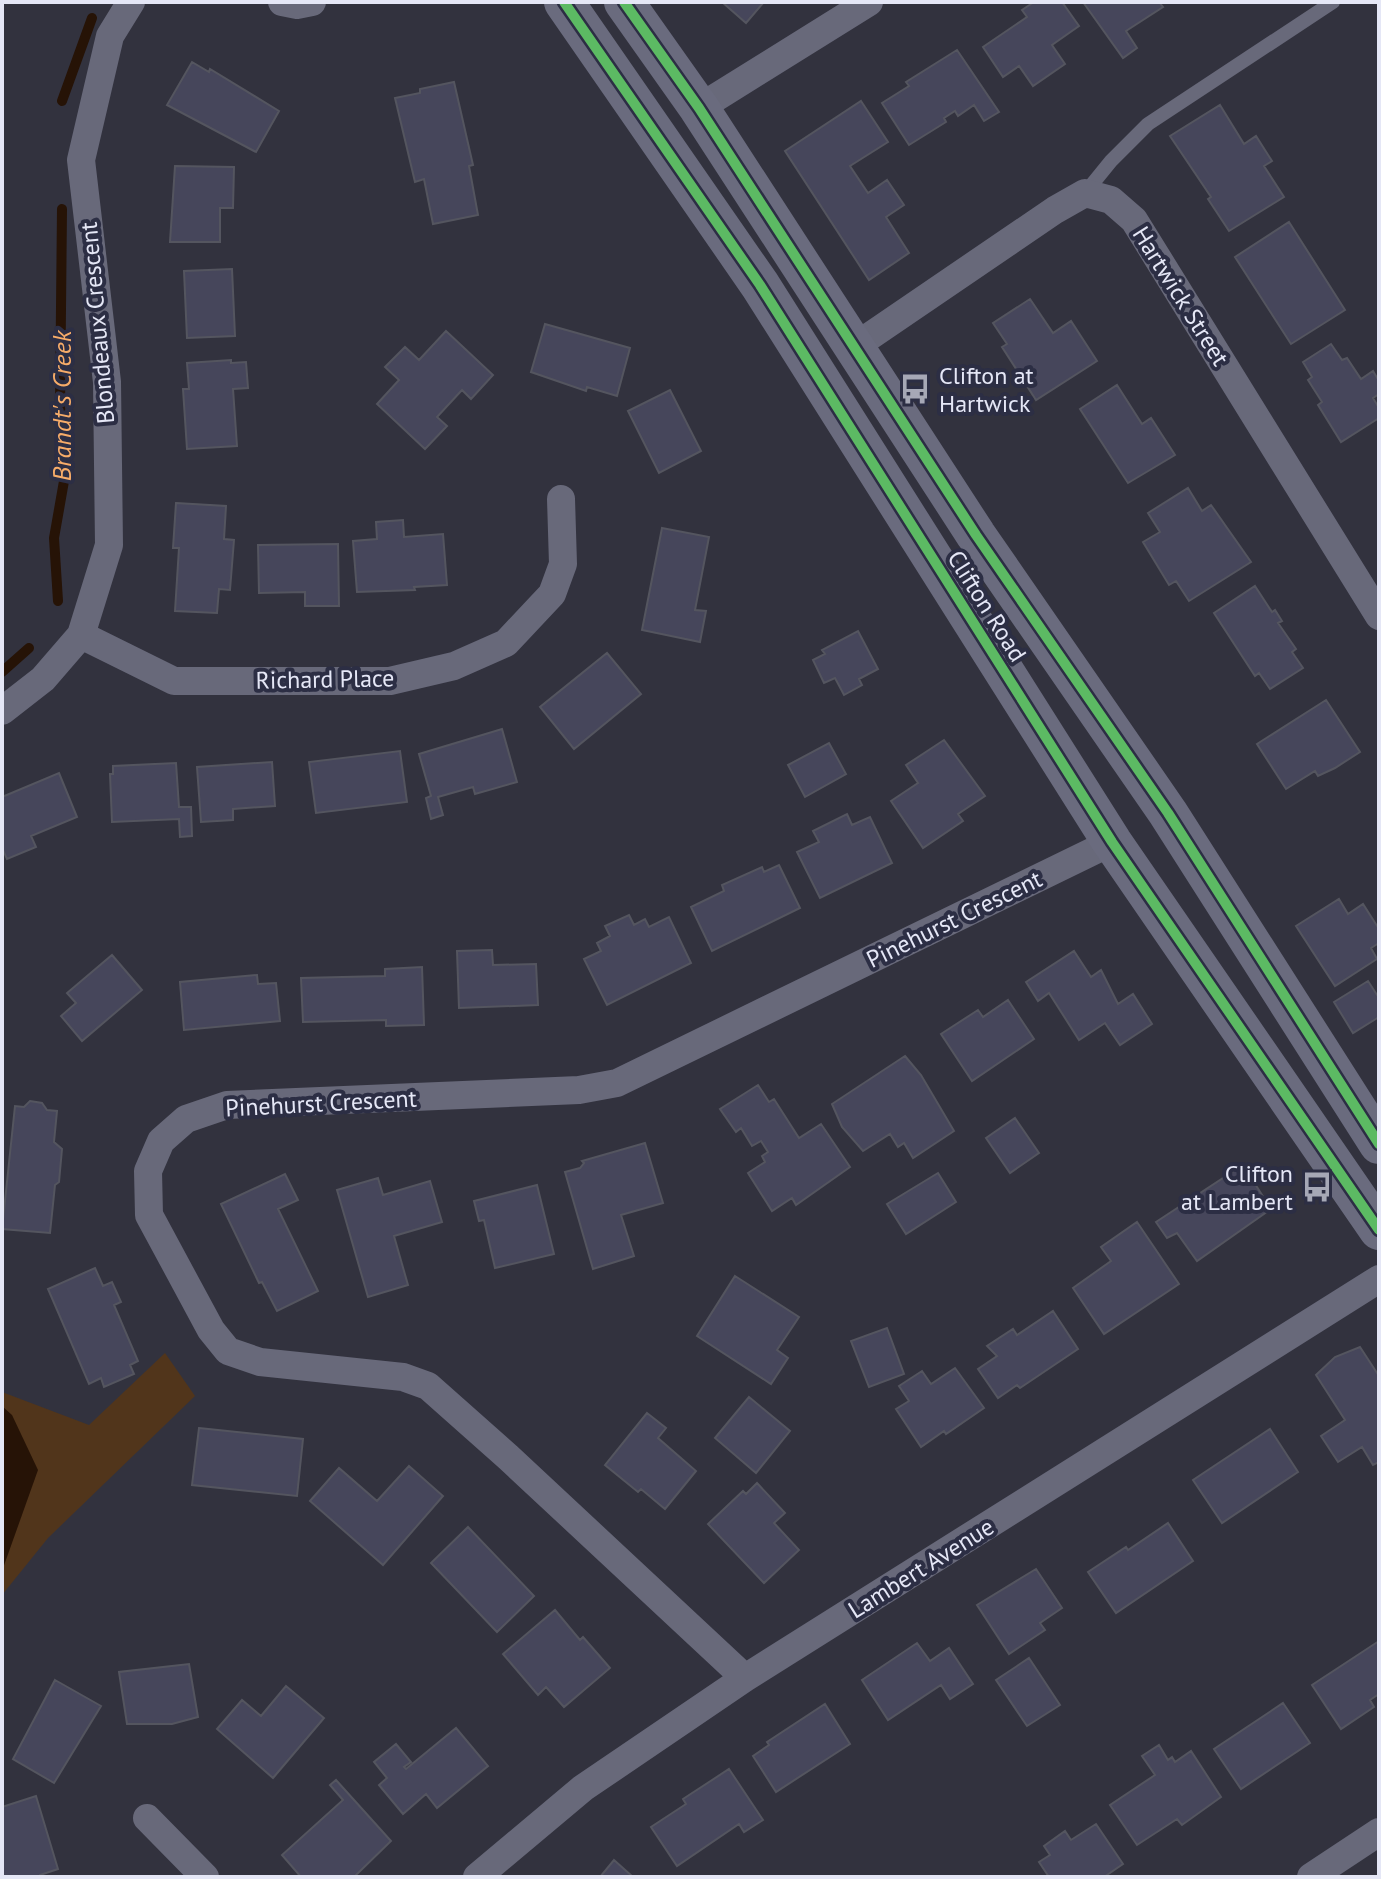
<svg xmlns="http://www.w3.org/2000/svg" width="1381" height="1879" viewBox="0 0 1381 1879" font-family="'PT Sans',sans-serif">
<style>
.green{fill:#51351b}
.water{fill:#261306}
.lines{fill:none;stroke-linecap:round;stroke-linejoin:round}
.stream{stroke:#261306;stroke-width:10}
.building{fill:#46465b;stroke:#54555f;stroke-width:2}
.service{stroke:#68697a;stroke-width:14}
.minor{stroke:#68697a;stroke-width:28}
.secondary{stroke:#6a6b7e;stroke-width:40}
.cycleway-casing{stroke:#2c2e44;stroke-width:15}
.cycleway{stroke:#5cba63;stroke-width:10}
.labels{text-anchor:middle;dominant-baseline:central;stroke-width:8;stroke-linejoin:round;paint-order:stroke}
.street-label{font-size:24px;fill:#e5e7f6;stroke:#2c2e44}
.poi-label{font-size:24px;fill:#e5e7f6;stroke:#2c2e44;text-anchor:start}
.water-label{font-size:26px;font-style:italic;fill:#f7ac69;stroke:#2c2e44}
</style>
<rect width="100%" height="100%" fill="#32323e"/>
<path class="green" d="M165 1353 195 1396 48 1538 2 1595V1392L89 1425Z"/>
<path class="water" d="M2 1406 12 1415 38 1470 2 1571Z"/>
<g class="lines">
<path class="stream" d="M62 101 92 18
M58 601 54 538 67 464 60 407 62 209
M2 672 29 648"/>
</g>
<path class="building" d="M722 2H764L746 23Z
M1034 2H1062L1079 26 1052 45 1065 64 1033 86 1019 66 1003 77 983 47 1027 17 1022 10Z
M1083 2H1159L1163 7 1126 31 1137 48 1123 58Z
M957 50 999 112 984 121 974 105 958 116 955 111 944 118 946 122 909 145 882 103 909 86 906 82Z
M192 62 209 72 210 69 279 111 256 152 167 105Z
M454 82 473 165 469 166 478 215 433 224 424 179 415 182 395 98 420 93V89Z
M861 101 888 142 850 166 868 193 887 180 904 205 886 217 909 253 869 280 785 151Z
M1220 105 1244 144 1256 136 1272 161 1264 166 1284 197 1229 231 1208 199 1211 197 1170 136Z
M175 166 234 167 233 208H220V242H170Z
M1289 222 1345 310 1291 344 1235 257Z
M232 269 235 336 187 338 184 271Z
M1030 299 1053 333 1071 321 1097 361 1036 400 1002 347 1007 344 993 323Z
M545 324 630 348 617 396 587 387 586 391 531 372Z
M446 331 493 375 471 399 462 390 437 417 447 426 425 449 377 404 399 380 385 367 405 347 419 360Z
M1331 344 1342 360 1347 358 1361 379 1373 371 1379 381V394L1373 398 1379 408V418L1341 442 1318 405 1322 402 1308 380 1312 377 1303 362Z
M231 360V363L246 362 248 388 233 389 237 446 187 449 183 389H189L187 363Z
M1117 385 1142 424 1151 418 1175 455 1128 483 1080 409Z
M670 390 701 451 659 473 628 411Z
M1188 488 1202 511 1211 505 1251 562 1189 601 1176 581 1169 585 1143 542 1160 532 1148 513Z
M176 503 226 506 224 539 234 540 230 590 219 589 217 613 175 611 179 548H173Z
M403 520 404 537 443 534 447 585 414 587 415 590 357 592 353 541 377 539 376 522Z
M662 528 709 537 695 610 706 611 700 642 642 630Z
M338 544 339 606H305V592L259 593 258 545Z
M1255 586 1272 612 1275 610 1282 621 1278 623 1296 649 1292 652 1303 668 1270 689 1259 673 1255 676 1214 613Z
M858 631 878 669 859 679 862 685 844 695 835 678 824 683 813 660 825 654 822 650Z
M607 653 641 694 574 749 540 707Z
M1326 700 1360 752 1335 768 1318 776 1315 771 1286 789 1257 744Z
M502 729 517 782 475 794 473 787 438 797 443 815 431 819 426 798 431 796 419 754Z
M944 740 985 796 958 814 963 821 923 848 891 801 918 783 906 765Z
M829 743 846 774 805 797 788 765Z
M400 751 407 802 316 813 309 762Z
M272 762 275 806 233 809V820L201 822 197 767Z
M176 763 179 807H191L192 836 180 837 179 819 112 822 110 774H113V766Z
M59 773 77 817 31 836 36 847 7 859 2 848V797Z
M847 814 852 825 870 817 892 863 820 898 797 852 819 842 813 831Z
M779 865 800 908 712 951 691 907 724 891 722 885 762 867 764 872Z
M1339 899 1348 914 1363 904 1379 929V943L1371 948 1377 959 1335 986 1296 926Z
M629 915 634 925 645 919 649 927 669 917 691 963 607 1005 584 959 601 951 597 943 610 936 605 926Z
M492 950 493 965 536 964 538 1005 459 1008 457 951Z
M1074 951 1091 977 1101 970 1118 1004 1133 994 1152 1024 1120 1045 1105 1023 1079 1040 1049 993 1038 1001 1026 982Z
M112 955 142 990 82 1041 61 1016 76 1003 67 993Z
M422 967 424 1025 386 1026V1020L303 1022 301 978 385 976V969Z
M257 975 258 984 276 983 280 1021 184 1030 180 982Z
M1368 981 1379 998V1017L1353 1033 1334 1002Z
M1008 1000 1034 1039 972 1081 941 1034 978 1010 983 1017Z
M905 1056 921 1075 954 1131 913 1158 904 1143 898 1147 890 1134 863 1151 842 1127 832 1104Z
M758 1085 769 1102 774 1099 799 1138 821 1124 850 1167 796 1205 792 1198 772 1211 748 1173 765 1162 762 1156 768 1152 761 1141 752 1146 741 1128 736 1132 720 1109Z
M30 1101 42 1103 47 1110 57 1111 54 1142 62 1149 59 1182 55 1185 50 1233 2 1229 15 1106 24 1107Z
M1015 1118 1039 1153 1010 1173 986 1138Z
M645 1143 663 1203 621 1215 634 1256 593 1269 565 1172 580 1168 584 1163 582 1161Z
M1243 1165 1271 1209 1197 1261 1177 1233 1167 1238 1156 1222Z
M938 1173 956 1202 906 1234 887 1204Z
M285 1174 298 1200 278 1209 318 1291 277 1311 262 1282 259 1283 221 1204Z
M378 1178 383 1195 430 1181 442 1222 394 1236 408 1285 368 1297 337 1190Z
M537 1185 554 1254 495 1268 484 1220 479 1221 474 1201Z
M1137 1222 1179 1284 1104 1334 1073 1288 1111 1261 1101 1247Z
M95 1268 103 1286 112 1282 121 1302 114 1305 138 1361 130 1365 134 1374 104 1387 101 1378 89 1384 48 1289Z
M735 1276 799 1317 777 1350 788 1358 771 1384 697 1336Z
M1053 1311 1078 1349 1020 1388 1017 1385 998 1398 978 1369 997 1356 987 1346 1013 1329 1017 1335Z
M887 1328 904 1374 869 1387 851 1341Z
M1360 1347 1379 1376V1462L1373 1465 1362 1447 1338 1462 1321 1436 1345 1420 1316 1375 1335 1357Z
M955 1368 984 1408 946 1434 944 1431 921 1447 896 1409 909 1401 899 1386 922 1371 931 1384Z
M749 1397 790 1431 756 1473 715 1438Z
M647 1413 666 1428 658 1438 696 1471 665 1509 641 1489 638 1492 605 1465Z
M199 1428 303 1439 297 1496 192 1485Z
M1270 1429 1298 1472 1222 1523 1193 1480Z
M409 1466 443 1496 383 1565 310 1501 339 1468 377 1501Z
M757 1483 785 1513 774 1523 799 1550 764 1583 708 1524 743 1491 746 1494Z
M1168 1523 1193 1561 1116 1613 1088 1572 1126 1547 1128 1550Z
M468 1527 534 1596 497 1632 431 1563Z
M1036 1569 1062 1608 1040 1623 1045 1630 1009 1654 977 1605Z
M555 1610 580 1640 583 1637 610 1668 564 1707 546 1687 538 1695 503 1654Z
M1379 1641V1694L1370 1700 1374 1707 1341 1729 1312 1685Z
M917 1643 930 1661 949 1648 973 1684 950 1699 941 1685 888 1720 862 1680Z
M1029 1658 1060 1705 1027 1726 996 1680Z
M189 1664 198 1717 172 1724H127L119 1672Z
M55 1680 101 1706 54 1783 13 1759Z
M286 1686 324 1718 273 1778 217 1729 242 1700 261 1716Z
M1283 1703 1310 1743 1241 1789 1214 1749Z
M825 1704 850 1744 776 1792 753 1756 769 1745 767 1742Z
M456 1728 488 1766 437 1808 426 1794 403 1814 379 1785 387 1778 374 1762 396 1744 411 1762 404 1767 406 1769Z
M1159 1745 1168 1760 1172 1757 1175 1762 1191 1751 1221 1797 1182 1825 1177 1819 1137 1845 1110 1805 1155 1775 1142 1756Z
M729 1769 763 1820 744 1832 739 1824 677 1866 651 1827 686 1804 683 1799Z
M336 1780 391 1841 354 1877H301L282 1855 343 1800 330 1785Z
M36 1796 58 1869 40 1875V1877H2V1807Z
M1096 1824 1123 1864 1104 1877H1049L1039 1862 1050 1855 1044 1846 1065 1831 1071 1840Z
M614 1860 633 1877H600Z"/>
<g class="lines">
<path class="service" d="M1085 193 1111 161 1148 124 1333 2"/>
<path class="minor" d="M282 2 297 5 312 2
M699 108 869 2
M854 347 1055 210 1085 193 1111 200 1134 220 1379 616
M81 635 174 681H390L454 666 506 643 552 594 563 564 561 499
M2 711 43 679 81 635 109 545 107 382 81 160 110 36 131 2
M745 1678 508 1457 428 1386 403 1377 260 1362 228 1351 211 1330 149 1215 148 1171 161 1141 186 1119 227 1105 579 1090 617 1083 1112 842
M147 1818 205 1877
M477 1877 583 1788 745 1678 1379 1279
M1311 1877 1379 1832"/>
<path class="secondary" d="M564 2 760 285 1112 842 1379 1230
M624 2 699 108 976 535 1168 813 1379 1144"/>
<g class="cycleway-casing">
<path id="cycleway" d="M564 2 760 285 1112 842 1379 1230
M624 2 699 108 976 535 1168 813 1379 1144"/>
</g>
<use href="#cycleway" class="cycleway"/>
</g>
<defs>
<g id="bus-bare" transform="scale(2.4)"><path d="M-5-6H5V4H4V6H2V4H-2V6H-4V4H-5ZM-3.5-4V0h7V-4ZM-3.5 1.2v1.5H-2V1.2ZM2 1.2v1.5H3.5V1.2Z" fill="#a6a8b6" stroke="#2c2e44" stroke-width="2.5" paint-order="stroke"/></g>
</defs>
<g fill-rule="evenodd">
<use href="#bus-bare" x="915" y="389"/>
<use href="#bus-bare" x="1317" y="1187"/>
</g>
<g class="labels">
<g class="street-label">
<text transform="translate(1181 296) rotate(58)">Hartwick Street</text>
<text transform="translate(97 323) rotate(-95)">Blondeaux Crescent</text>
<text transform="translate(987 606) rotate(58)">Clifton Road</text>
<text transform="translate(325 679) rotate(-1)">Richard Place</text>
<text transform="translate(954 919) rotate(-26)">Pinehurst Crescent</text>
<text transform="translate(321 1103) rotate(-3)">Pinehurst Crescent</text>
<text transform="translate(921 1568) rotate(-32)">Lambert Avenue</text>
</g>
<g class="poi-label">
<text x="939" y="375">Clifton at<tspan x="939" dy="28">Hartwick</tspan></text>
<text x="1293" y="1173" text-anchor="end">Clifton<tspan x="1293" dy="28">at Lambert</tspan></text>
</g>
<g class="water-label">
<text transform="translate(61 406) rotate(-90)">Brandt's Creek</text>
</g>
</g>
<rect width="1381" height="1879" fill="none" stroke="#e5e7f6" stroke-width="8"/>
</svg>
